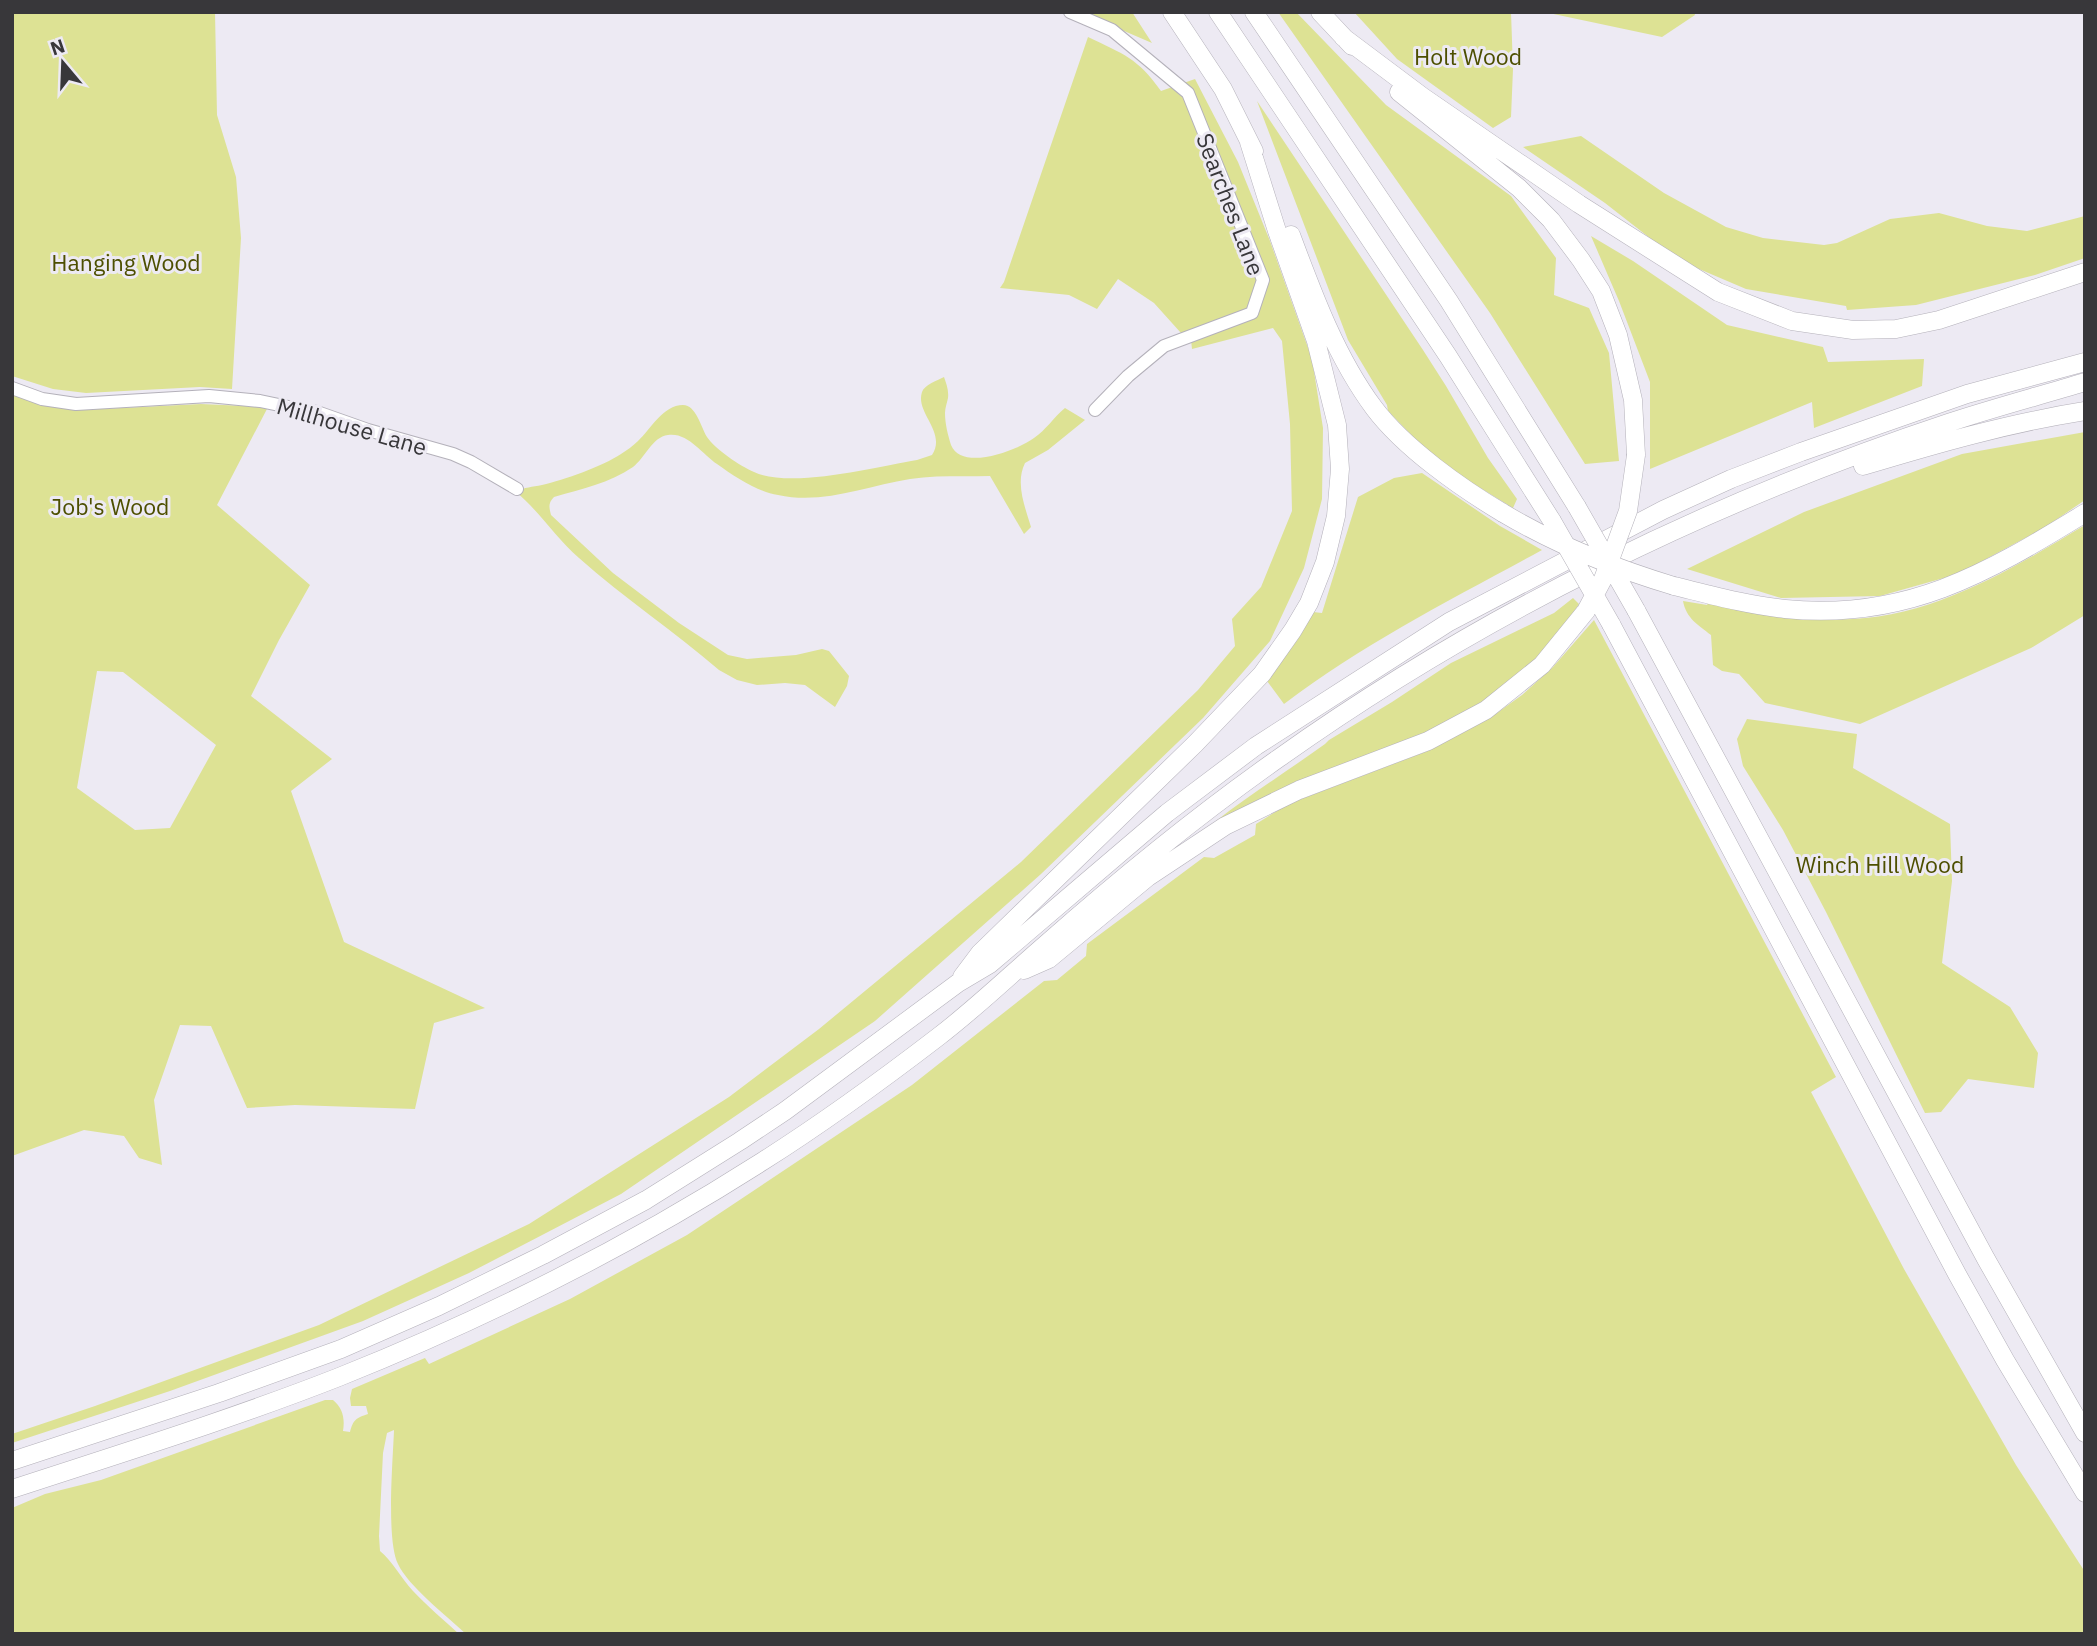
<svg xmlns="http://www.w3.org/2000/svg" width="2097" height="1646" viewBox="0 0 2097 1646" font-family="'IBM Plex Sans',sans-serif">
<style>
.green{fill:#dde294;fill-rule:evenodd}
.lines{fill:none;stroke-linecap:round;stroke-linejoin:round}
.minor-casing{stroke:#b4b1ba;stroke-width:14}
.highway-casing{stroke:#b4b1ba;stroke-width:19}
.minor{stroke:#fff;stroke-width:12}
.highway{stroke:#fff;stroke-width:18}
.highway-bridge-casing{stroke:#b4b1ba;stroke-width:19;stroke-linecap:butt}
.highway-bridge{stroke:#fff;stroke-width:18}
.labels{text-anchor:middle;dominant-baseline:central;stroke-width:6;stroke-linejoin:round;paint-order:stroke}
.park-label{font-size:23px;fill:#4d4f00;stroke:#edeaf3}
.street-label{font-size:23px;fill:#38373a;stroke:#edeaf3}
</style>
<rect width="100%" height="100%" fill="#edeaf3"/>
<path class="green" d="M12 12H215L217 115 236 177 241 238 232 389 200 387 86 393 53 389 12 376Z
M1080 12H1132L1152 43Z
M1278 12H1296L1386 105 1511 196 1556 258 1554 295 1589 308 1609 353 1619 461 1585 464 1490 313Z
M1354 12H1511L1513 69 1511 117 1493 128 1397 59Z
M1544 12H1694L1695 15 1662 37Z
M1088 37C1123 54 1138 58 1161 91L1195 79 1238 162 1270 241 1312 359 1323 428 1322 499 1304 568 1270 641 1203 718 1041 874 875 1021 621 1194 469 1273 363 1321 170 1391 12 1443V1434L95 1406 319 1325 529 1224 729 1097 819 1029 1021 862 1198 690 1235 646 1232 619 1261 587 1292 511 1290 424 1282 341 1273 328 1192 349 1190 330 1181 333 1154 303 1118 279 1097 309 1069 295 1000 288 1004 282Z
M1257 101 1423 350 1446 386 1488 458 1517 499 1513 508 1464 478 1424 448 1388 411 1387 405 1348 340Z
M1581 136 1664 193 1726 227 1763 238 1824 245 1837 243 1890 219 1939 213 1987 226 2027 231 2085 216V258L2035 275 1916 305 1847 310 1846 306 1746 289 1678 260 1605 203 1523 147Z
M1591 236 1633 261 1727 325 1823 347 1828 362 1924 359 1922 386 1814 428 1812 402 1650 469V382L1619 301Z
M944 377C946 383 949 390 948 398 947 403 945 408 945 413 945 424 948 435 951 445 962 472 1018 450 1034 438 1046 430 1054 417 1065 408L1085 420 1048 450 1025 463C1015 483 1025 507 1031 527L1024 534 990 476C964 477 936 475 910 479 866 486 823 505 778 495 756 491 735 477 717 464 702 454 688 432 668 435 652 437 645 458 633 467 610 483 581 489 554 497 548 503 549 507 551 515L613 573 679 623 728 655 747 659 796 655 822 649 829 651 849 676 847 686 835 707 805 685 785 683 757 685 737 680 719 670C674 631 624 598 579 558 556 538 540 512 516 492 525 487 532 487 542 485 564 480 603 466 621 454 627 450 633 446 638 441 651 429 663 405 683 405 696 405 701 427 707 437 715 449 740 466 754 472 791 489 876 467 917 460L932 455C947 432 915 413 922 392 924 385 938 380 944 377Z
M12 394 49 406 81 410 201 404 268 407 217 505 310 585 279 640 251 696 332 759 291 791 344 942 485 1008 434 1023 415 1109 295 1105 247 1108 211 1026 180 1025 154 1100 162 1165 139 1158 124 1136 84 1130 12 1156ZM97 671 123 672 216 745 170 828 135 830 77 788Z
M2085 432V500L2044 528 1958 574 1880 596 1781 598 1687 569 1804 512 1962 454Z
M1422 473 1500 526 1542 550C1454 598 1364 643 1284 704L1267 681 1298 639 1313 612 1322 613 1358 497 1394 478Z
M2085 525V615L2031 648 1860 724 1765 703 1739 674 1722 671 1713 665 1711 635C1698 625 1686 618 1683 601L1707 605 1708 603C1747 608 1786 616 1825 619 1921 625 2007 572 2085 525Z
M1573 598 1579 604C1558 637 1532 667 1500 691 1439 736 1353 762 1282 789 1261 797 1235 816 1216 821 1251 794 1289 770 1325 744L1329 740 1392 702 1451 663 1554 613Z
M1594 620 1836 1077 1811 1092 1904 1269 2016 1465 2085 1572V1634H466C447 1616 408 1586 398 1564 386 1540 393 1459 394 1430L387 1433 383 1453 379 1536 380 1551C393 1562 401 1578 413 1591 427 1606 444 1620 459 1634H12V1508L45 1494 101 1480 325 1400H333C343 1408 345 1419 343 1431L350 1432C353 1420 356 1418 368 1414L366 1406H351L350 1398 352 1389 425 1358 429 1364 570 1299 687 1235 912 1085 1044 981 1057 980 1086 956 1087 944 1204 857 1214 858 1255 835 1256 824 1288 804 1430 750 1490 718 1522 695 1553 667Z
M1747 719 1857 734 1853 768 1950 824 1952 881 1942 963 2010 1007 2038 1053 2034 1088 1968 1079 1941 1112 1925 1113 1826 912 1783 830 1743 766 1737 739Z"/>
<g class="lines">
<g class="minor-casing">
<path id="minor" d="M1070 12 1112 30 1188 93 1263 280 1252 313 1164 346 1128 376 1095 410
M12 388 42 399 76 404 209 396 260 401 298 409 317 412 368 430 453 454 471 462 517 489"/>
</g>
<g class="highway-casing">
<path id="highway" d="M1172 12 1223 89 1254 151
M1218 12 1448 356 1552 521
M1254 12 1449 301 1577 507
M1320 12 1352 46
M1343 37 1423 97 1579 204 1718 292 1792 321 1853 330 1896 329 1939 320 2085 272
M1399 92 1519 188 1551 220 1581 260 1601 291 1618 335 1633 400 1636 455
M1291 235C1313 294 1336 357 1374 408 1404 448 1461 488 1503 513
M1863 466C1936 444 2009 423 2085 411
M1674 586C1711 595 1747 605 1785 609 1905 621 1986 574 2085 513
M1636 610 1986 1259 2085 1433
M1611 624 1957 1274 2005 1360 2085 1493
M1024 970 1049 959 1148 877 1225 826 1299 790 1428 741 1486 710 1542 665 1586 611
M962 977 980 953 1195 744 1262 674 1293 630 1309 603 1325 562 1336 516 1340 469 1337 425 1316 341 1277 231 1249 142
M12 1461 219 1393 341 1349 439 1306 543 1255 646 1200 740 1141 785 1111 958 983 990 964 1167 813 1256 746 1449 622 1663 510 1731 479 1801 452 1967 394 2085 362
M12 1489C122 1453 232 1419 339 1377 486 1318 630 1246 763 1161 823 1123 882 1080 938 1037 976 1008 1010 975 1046 944 1121 878 1198 815 1279 758 1481 614 1713 501 1948 423 1993 408 2039 396 2085 382"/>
</g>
<use href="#minor" class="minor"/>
<use href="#highway" class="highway"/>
<g class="highway-bridge-casing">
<path id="highway-bridge" d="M1577 507 1636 610
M1503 513C1557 545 1614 568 1674 586
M1552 521 1611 624
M1586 611 1603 579 1628 511 1636 455"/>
</g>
<use href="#highway-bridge" class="highway-bridge"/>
</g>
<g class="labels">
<g class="park-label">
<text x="1468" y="56">Holt Wood</text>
<text x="126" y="262">Hanging Wood</text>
<text x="110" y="506">Job's Wood</text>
<text x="1880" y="864">Winch Hill Wood</text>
</g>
<g class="street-label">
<text transform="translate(1231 204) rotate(69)">Searches Lane</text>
<text transform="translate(352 426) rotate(16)">Millhouse Lane</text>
</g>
</g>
<rect width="2097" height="1646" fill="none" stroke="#38373a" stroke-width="28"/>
<g transform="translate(63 63) rotate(341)" stroke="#edeaf3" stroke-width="5" paint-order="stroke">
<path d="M0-5L12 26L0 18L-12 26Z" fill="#38373a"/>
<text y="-10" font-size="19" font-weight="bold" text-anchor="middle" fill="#38373a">N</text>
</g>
</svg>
